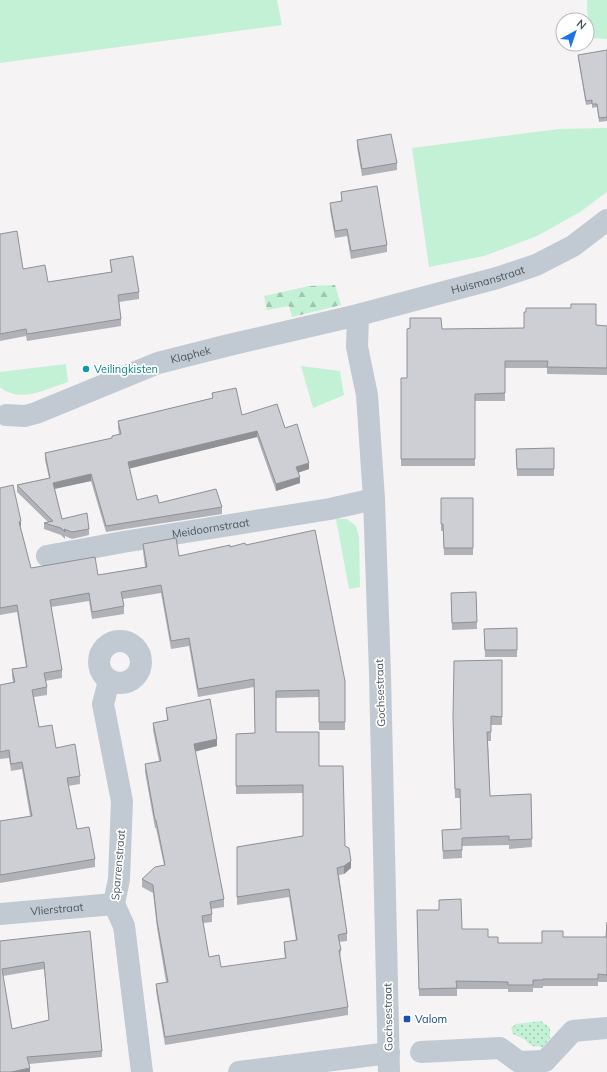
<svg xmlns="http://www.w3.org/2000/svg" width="607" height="1072" viewBox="0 0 607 1072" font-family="Mulish,sans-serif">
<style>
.grass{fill:#c3f1d5}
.forest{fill:url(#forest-firs)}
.park{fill:url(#park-dots)}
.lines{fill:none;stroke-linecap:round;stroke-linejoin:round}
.minor{stroke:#c1cad2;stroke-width:22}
.tertiary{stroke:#c1cad2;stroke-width:22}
.wall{fill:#b0b2b7;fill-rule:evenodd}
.shaded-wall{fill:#909195}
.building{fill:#cdcfd5;stroke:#909195;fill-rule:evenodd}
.culture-dot{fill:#0f9aa8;stroke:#fff;stroke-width:1.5}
.transit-dot{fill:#1a4fb4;stroke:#fff;stroke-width:1.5}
.labels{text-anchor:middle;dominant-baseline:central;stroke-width:3.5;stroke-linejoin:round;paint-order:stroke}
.street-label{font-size:11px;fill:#4a5661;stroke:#fff}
.culture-label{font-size:11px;fill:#0d838f;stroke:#fff;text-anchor:start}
.transit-label{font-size:11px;fill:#164399;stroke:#fff;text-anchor:start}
</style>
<defs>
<pattern id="forest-firs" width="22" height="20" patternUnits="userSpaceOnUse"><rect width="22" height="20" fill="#c3f1d5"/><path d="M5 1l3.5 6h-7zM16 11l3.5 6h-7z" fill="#a0c6b0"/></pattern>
<pattern id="park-dots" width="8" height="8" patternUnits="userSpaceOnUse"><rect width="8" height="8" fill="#c3f1d5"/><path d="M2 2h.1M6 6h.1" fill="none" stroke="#a0c6b0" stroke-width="1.8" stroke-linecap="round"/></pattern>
</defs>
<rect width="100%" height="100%" fill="#f5f3f3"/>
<path class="grass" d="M0 0H277L282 25 0 63Z
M587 0H607V39L588 38Z
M607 128V192L580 212 537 236 484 256 429 267 412 148 559 129Z
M66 364 68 382C45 389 21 404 0 387V372Z
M301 366 340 371 344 395 313 408Z
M336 519H347L356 526 359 537 360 587 349 589Z"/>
<path class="forest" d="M335 285 341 305 292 317 289 306 267 310 264 296 309 286Z"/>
<path class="park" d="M541 1021 550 1028V1038L543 1047 532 1046 524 1039 513 1034 511 1028 516 1024Z"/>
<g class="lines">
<g class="minor">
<path id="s1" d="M6 415 25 416 36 413 158 363 229 345 358 315"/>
<path id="s2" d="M47 556 123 542 330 509 374 499"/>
<circle cx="120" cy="662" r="21"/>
<path d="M109 681 103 704 122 801 119 879 114 904 124 926 142 1072"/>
<path id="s3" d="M0 914 114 904"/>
<path d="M421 1052 500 1048 519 1062 545 1061 573 1031 607 1028"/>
<path d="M239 1072 389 1053"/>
</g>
<path class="tertiary" id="s4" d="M389 1072 380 674 374 499 367 395 357 347 358 315 497 278 536 265 573 246 607 220"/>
</g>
<path class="wall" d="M607 50V121L599 122 597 107 592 108V104L586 105 578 58V55Z
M357 140 397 163V170L362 176 357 147Z
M341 192 387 245V252L351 259 347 236 335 238 330 210V203L341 201Z
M0 234 23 269 48 282 111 272 110 260 139 292V299L119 302 121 319V326L27 341 26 336 0 341Z
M596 325 607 326V375L547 374V368H505V401H475V466H401V378H407L442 329 524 328Z
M212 393 242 415 285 428 309 469 298 473 300 483 276 491 257 437 129 468 137 500 159 503 222 507V514L106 532 91 481 55 489 62 519 89 529V535L72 539 65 536V539L61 535 44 529V523L48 522 17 492V485L49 478 45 460V453L112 438V436L119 434 118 428V421L212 398Z
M554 448V476H517L516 449Z
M0 488 21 529 31 568 98 575 145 567 143 551V544L179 556 230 547 246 545 345 681V730H319V697L276 698V732L319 766 345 846 351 868 344 874 339 875 347 933V941L339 942 341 950 340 957 348 1007V1015L165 1045 156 991V984L166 982 157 928 153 893 142 887V879L164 865 156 828H155L145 772V764L159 761 153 730V723L167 720 166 708 217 746 195 751 224 899V907L211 909 212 914V922L203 923 209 957 221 967 285 959 284 950V942L296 940 289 897 237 905V847L303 836V793L236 794V734L255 733 254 687 198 697 189 646 171 649 161 593 123 599 124 606V614L92 619 89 601 51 607 62 670V678L45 681 47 687V695L34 697 39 727 80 776V784L68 786 77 829 95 859V867L0 883V821L30 816 22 769 11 771 9 758 0 759V685L13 682 12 677V669L26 667 17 612 0 615Z
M441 498H473V555H444L443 531H441Z
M476 592 477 629 452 630 451 593Z
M517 628V657H485L484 629Z
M502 660V725H491V741H488L490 796 531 794 532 847 509 849V845L462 846V858L443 859 442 830 461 829 460 798H455L453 726Z
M417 910 462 929 488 937 498 943H542L563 937H606L607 922V982H598V986H543V988H533V992H508V989H457V996H419Z
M90 931 102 1051V1057L29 1064 30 1072H0V941ZM44 969 49 1020 12 1029 3 976Z"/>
<path class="shaded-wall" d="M257 431V437L128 469V462Z
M309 463V469L296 473V467Z
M91 474V481L53 489V483Z
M300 477V483L276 491V484Z
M21 521V529L19 522Z
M217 739V746L194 752V744Z
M351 861V868L344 874V866Z
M30 1068V1072H11Z"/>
<path class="building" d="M607 50V117L599 118 597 104H592V100L586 101 578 55Z
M391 134 397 163 362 169 357 140Z
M377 186 387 245 351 251 347 229 335 231 330 203 342 201 341 192Z
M17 231 23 269 45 265 48 282 112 272 110 260 133 256 139 292 118 295 121 319 27 334 26 329 0 334V234Z
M571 304H596V325L607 326V368L547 367 548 361H505V393L475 394V459H401V378H407V329L410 328V318H441L442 329 524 328V312H526V308H571Z
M236 388 242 415 277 404 285 428 297 424 309 463 296 467 300 477 276 484 257 431 128 462 137 500 157 495 159 503 216 489 222 507 106 526 91 474 53 483 62 519 87 513 89 529 72 532 64 529 65 532 61 528 44 523 53 521 17 485 50 478 45 453 112 438V436L121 434 118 421 213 398 212 393Z
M554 448V469H517L516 449Z
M13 485 21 521 19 522 31 568 95 557 98 575 147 567 143 544 176 538 179 556 230 545V547L245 543 246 545 315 530 345 681V722H319V690L276 691V732H319V766H343L345 846 349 848 351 861 344 866 337 868 347 933 338 935 341 950H339L348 1007 165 1037 156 984 168 982 157 921 153 885 142 879 155 867 165 865 156 820H155L145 764 161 761 153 723 168 720 166 708 210 699 217 739 194 744 224 899 210 902 212 914 202 916 209 957 219 955 221 967 286 958 284 942 297 940 289 889 237 897V847L303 836V785L236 786V734L255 733 254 679 198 689 189 638 171 641 161 585 121 592 124 606 92 612 89 593 50 600 62 670 44 673 47 687 32 690 39 727 52 725 56 748 75 744 80 776 67 778 77 829 89 827 95 859 0 875V821L32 816 22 762 11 764 9 750 0 752V685L15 682 12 669 27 667 17 605 0 608V488Z
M441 498H473V548H444L443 524H441Z
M476 592 477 622 452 623 451 593Z
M517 628V650H485L484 629Z
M502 660V717L491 716V732H487L490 796 531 794 532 839 509 840V836L462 838V850L443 851 442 830 461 829 460 789H455L453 718 454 661Z
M461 899 462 929H488V937H498V943H542V931H563V937H606L607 922V975L598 974V979H543V980H533V985H508V982L456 981 457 988 419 989 417 910H439V900Z
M90 931 102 1051 27 1057 30 1068 11 1072H0V941ZM44 962 49 1020 12 1029 2 969Z"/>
<circle class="culture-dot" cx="86" cy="369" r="4"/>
<rect class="transit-dot" x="403" y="1015" width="8" height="8" rx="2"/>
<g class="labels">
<g class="street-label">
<text stroke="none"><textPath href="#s4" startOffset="893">Huismanstraat</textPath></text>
<text stroke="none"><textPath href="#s1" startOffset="196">Klaphek</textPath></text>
<text stroke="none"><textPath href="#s2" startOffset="166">Meidoornstraat</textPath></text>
<text transform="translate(380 693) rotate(-92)">Gochsestraat</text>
<text transform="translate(118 865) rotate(-85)">Sparrenstraat</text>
<text stroke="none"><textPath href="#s3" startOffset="57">Vlierstraat</textPath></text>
<text transform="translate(388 1017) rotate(-91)">Gochsestraat</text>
</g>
<g class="culture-label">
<text x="94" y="369">Veilingkisten</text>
</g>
<g class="transit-label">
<text x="415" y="1019">Valom</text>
</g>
</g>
<g transform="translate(575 32) rotate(40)"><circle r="19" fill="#ffffff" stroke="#b7bbc0"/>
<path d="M0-3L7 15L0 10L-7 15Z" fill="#1a73e8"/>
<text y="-6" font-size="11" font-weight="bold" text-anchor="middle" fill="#4a5661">N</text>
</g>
</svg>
